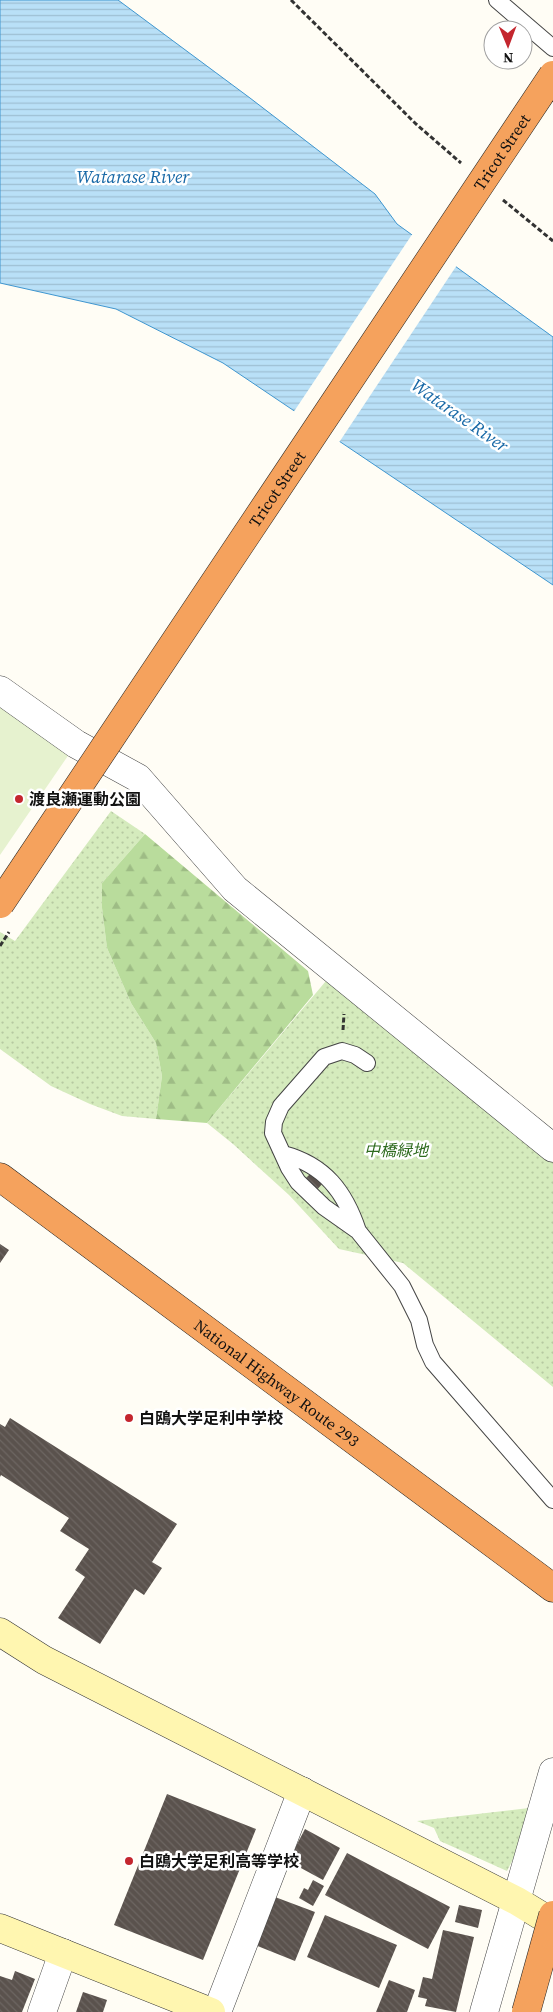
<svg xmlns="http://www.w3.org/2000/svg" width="553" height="2012" viewBox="0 0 553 2012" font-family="'Source Serif 4','Noto Sans JP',serif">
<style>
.grass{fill:url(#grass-dots)}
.forest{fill:url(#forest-firs)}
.pitch{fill:#e6f2cf}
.water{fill:url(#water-rules);stroke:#3f96cf}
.pier{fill:#fffdf5}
.building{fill:url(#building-back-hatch)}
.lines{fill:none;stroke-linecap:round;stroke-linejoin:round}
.lane-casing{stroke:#444;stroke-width:18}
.street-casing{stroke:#444;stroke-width:29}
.secondary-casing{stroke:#333;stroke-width:29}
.highway-casing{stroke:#222;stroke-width:29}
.path{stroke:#333;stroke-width:3;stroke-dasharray:5 2.5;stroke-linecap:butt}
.lane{stroke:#fff;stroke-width:16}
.street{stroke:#fff;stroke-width:28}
.secondary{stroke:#fff6b0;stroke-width:28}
.highway{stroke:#f5a25d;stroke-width:28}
.highway-bridge-casing{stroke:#222;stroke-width:29;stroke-linecap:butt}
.path-bridge{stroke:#333;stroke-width:3;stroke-dasharray:5 2.5;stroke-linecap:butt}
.highway-bridge{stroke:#f5a25d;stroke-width:28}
.poi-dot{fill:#c4262e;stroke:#fff;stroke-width:2}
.labels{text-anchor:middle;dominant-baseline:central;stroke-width:5;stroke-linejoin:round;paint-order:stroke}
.street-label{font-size:16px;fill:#111;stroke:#fff}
.poi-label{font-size:16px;font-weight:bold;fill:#111;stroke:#fff;text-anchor:start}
.park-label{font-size:16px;font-style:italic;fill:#2f6b1f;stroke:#fff}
.water-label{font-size:18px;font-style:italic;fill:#1768a6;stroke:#fff}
</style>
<defs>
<pattern id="grass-dots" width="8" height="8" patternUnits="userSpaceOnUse" patternTransform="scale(1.25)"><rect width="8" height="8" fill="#d5ebbd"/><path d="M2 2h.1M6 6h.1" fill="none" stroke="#b6c8a1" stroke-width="1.8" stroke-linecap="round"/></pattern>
<pattern id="forest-firs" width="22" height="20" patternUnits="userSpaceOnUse" patternTransform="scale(1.25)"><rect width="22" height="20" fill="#b9dc9c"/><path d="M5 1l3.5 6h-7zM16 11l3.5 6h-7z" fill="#9ebc85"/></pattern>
<pattern id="water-rules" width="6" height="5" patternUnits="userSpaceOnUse" patternTransform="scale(1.25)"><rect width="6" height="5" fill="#b9e0f7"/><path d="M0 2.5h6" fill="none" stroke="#9ebfd3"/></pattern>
<pattern id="building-back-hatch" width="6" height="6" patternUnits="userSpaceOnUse" patternTransform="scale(1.25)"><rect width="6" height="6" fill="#5a524d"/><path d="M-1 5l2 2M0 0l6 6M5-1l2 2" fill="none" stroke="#6d6662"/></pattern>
</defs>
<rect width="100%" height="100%" fill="#fffdf5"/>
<path class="grass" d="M111 811 145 834 102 883V908L107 948 131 1003 156 1043 162 1076 156 1119 122 1116 90 1104 51 1086 0 1049V932L15 941Z
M341 963 553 1136V1387L403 1263 339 1249 289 1195 233 1144 207 1123Z
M529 1808 515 1855 507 1871 440 1841 434 1828 417 1821Z"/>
<path class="forest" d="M145 834 308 971 313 995 207 1123 156 1119 162 1076 156 1043 131 1003 107 948 102 908V883Z"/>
<path class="pitch" d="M0 679 76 744 0 855Z"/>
<path class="water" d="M0 0H118L250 98 375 194 397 224 553 337V585L223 363 116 309 0 283Z"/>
<path class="pier" d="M413 233 457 265 338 444 293 413Z"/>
<path class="building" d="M311 1173 322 1184 316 1191 304 1180Z
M0 1244 9 1250 0 1263Z
M10 1418 177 1524 152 1562 162 1568 144 1595 135 1589 100 1644 58 1618 85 1577 75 1570 89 1549 60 1531 69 1518 1 1475 0 1477V1424L5 1427Z
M167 1794 256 1829 203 1960 114 1925Z
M305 1829 340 1848 323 1880 288 1861Z
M347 1853 450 1907 428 1949 325 1895Z
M313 1880 324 1886 313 1906 299 1898 304 1888 308 1890Z
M275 1897 315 1912 295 1961 255 1945Z
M459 1905 482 1910 478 1928 455 1922Z
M325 1915 397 1945 379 1988 307 1957Z
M443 1930 474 1937 456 2012 425 2006 427 1999 418 1997 423 1977 432 1979Z
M15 1971 35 1979 22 2012H0V1976L12 1980Z
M389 1980 415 1990 407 2012H376Z
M83 1992 107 2000 103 2012H76Z"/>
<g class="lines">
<g class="lane-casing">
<path id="lane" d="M497 0 553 48
M367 1063 355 1055 342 1051 324 1057 281 1106 274 1122 273 1133 289 1168 298 1182 324 1207 358 1231 402 1286 419 1320 425 1345 433 1362 553 1500
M283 1154C325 1165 345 1192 358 1231"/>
</g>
<g class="street-casing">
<path id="street" d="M0 690 76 744 138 778 235 889 553 1148
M42 2012 63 1953
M217 2012 302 1791
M484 2012 553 1772"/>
</g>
<g class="secondary-casing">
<path id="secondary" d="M0 1632 44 1660 517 1901 553 1923
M0 1928 211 2012"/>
</g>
<g class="highway-casing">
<g id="highway">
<path id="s1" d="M0 1177 553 1588"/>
</g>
</g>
<path class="path" d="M291 0 416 124 461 163
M503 200 553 241
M343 1030 344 1014"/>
<use href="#lane" class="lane"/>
<use href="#street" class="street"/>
<use href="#secondary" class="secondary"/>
<use href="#highway" class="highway"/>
<g class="highway-bridge-casing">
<g id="highway-bridge">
<path id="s2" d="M0 904 553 75"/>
<path d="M526 2012 553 1915"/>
</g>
</g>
<path class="path-bridge" d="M0 946 9 932"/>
<use href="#highway-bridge" class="highway-bridge"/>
</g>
<g class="poi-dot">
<circle cx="19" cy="799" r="5"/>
<circle cx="129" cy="1418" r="5"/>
<circle cx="129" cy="1861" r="5"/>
</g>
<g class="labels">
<g class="street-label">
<text stroke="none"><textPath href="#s2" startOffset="904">Tricot Street</textPath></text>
<text stroke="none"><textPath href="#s2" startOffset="499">Tricot Street</textPath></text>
<text stroke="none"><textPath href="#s1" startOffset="345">National Highway Route 293</textPath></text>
</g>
<g class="poi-label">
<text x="29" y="799">渡良瀬運動公園</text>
<text x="139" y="1418">白鴎大学足利中学校</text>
<text x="139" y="1861">白鴎大学足利高等学校</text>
</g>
<g class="park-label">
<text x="396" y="1150">中橋緑地</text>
</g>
<g class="water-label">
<text x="133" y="176">Watarase River</text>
<text transform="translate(460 415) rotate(35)">Watarase River</text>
</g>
</g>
<g transform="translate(508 45) rotate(179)"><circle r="24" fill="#ffffff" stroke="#a0a0a0"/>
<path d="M0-4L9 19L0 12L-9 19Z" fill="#c4262e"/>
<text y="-8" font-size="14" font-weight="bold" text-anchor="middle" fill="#111111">N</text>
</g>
</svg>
